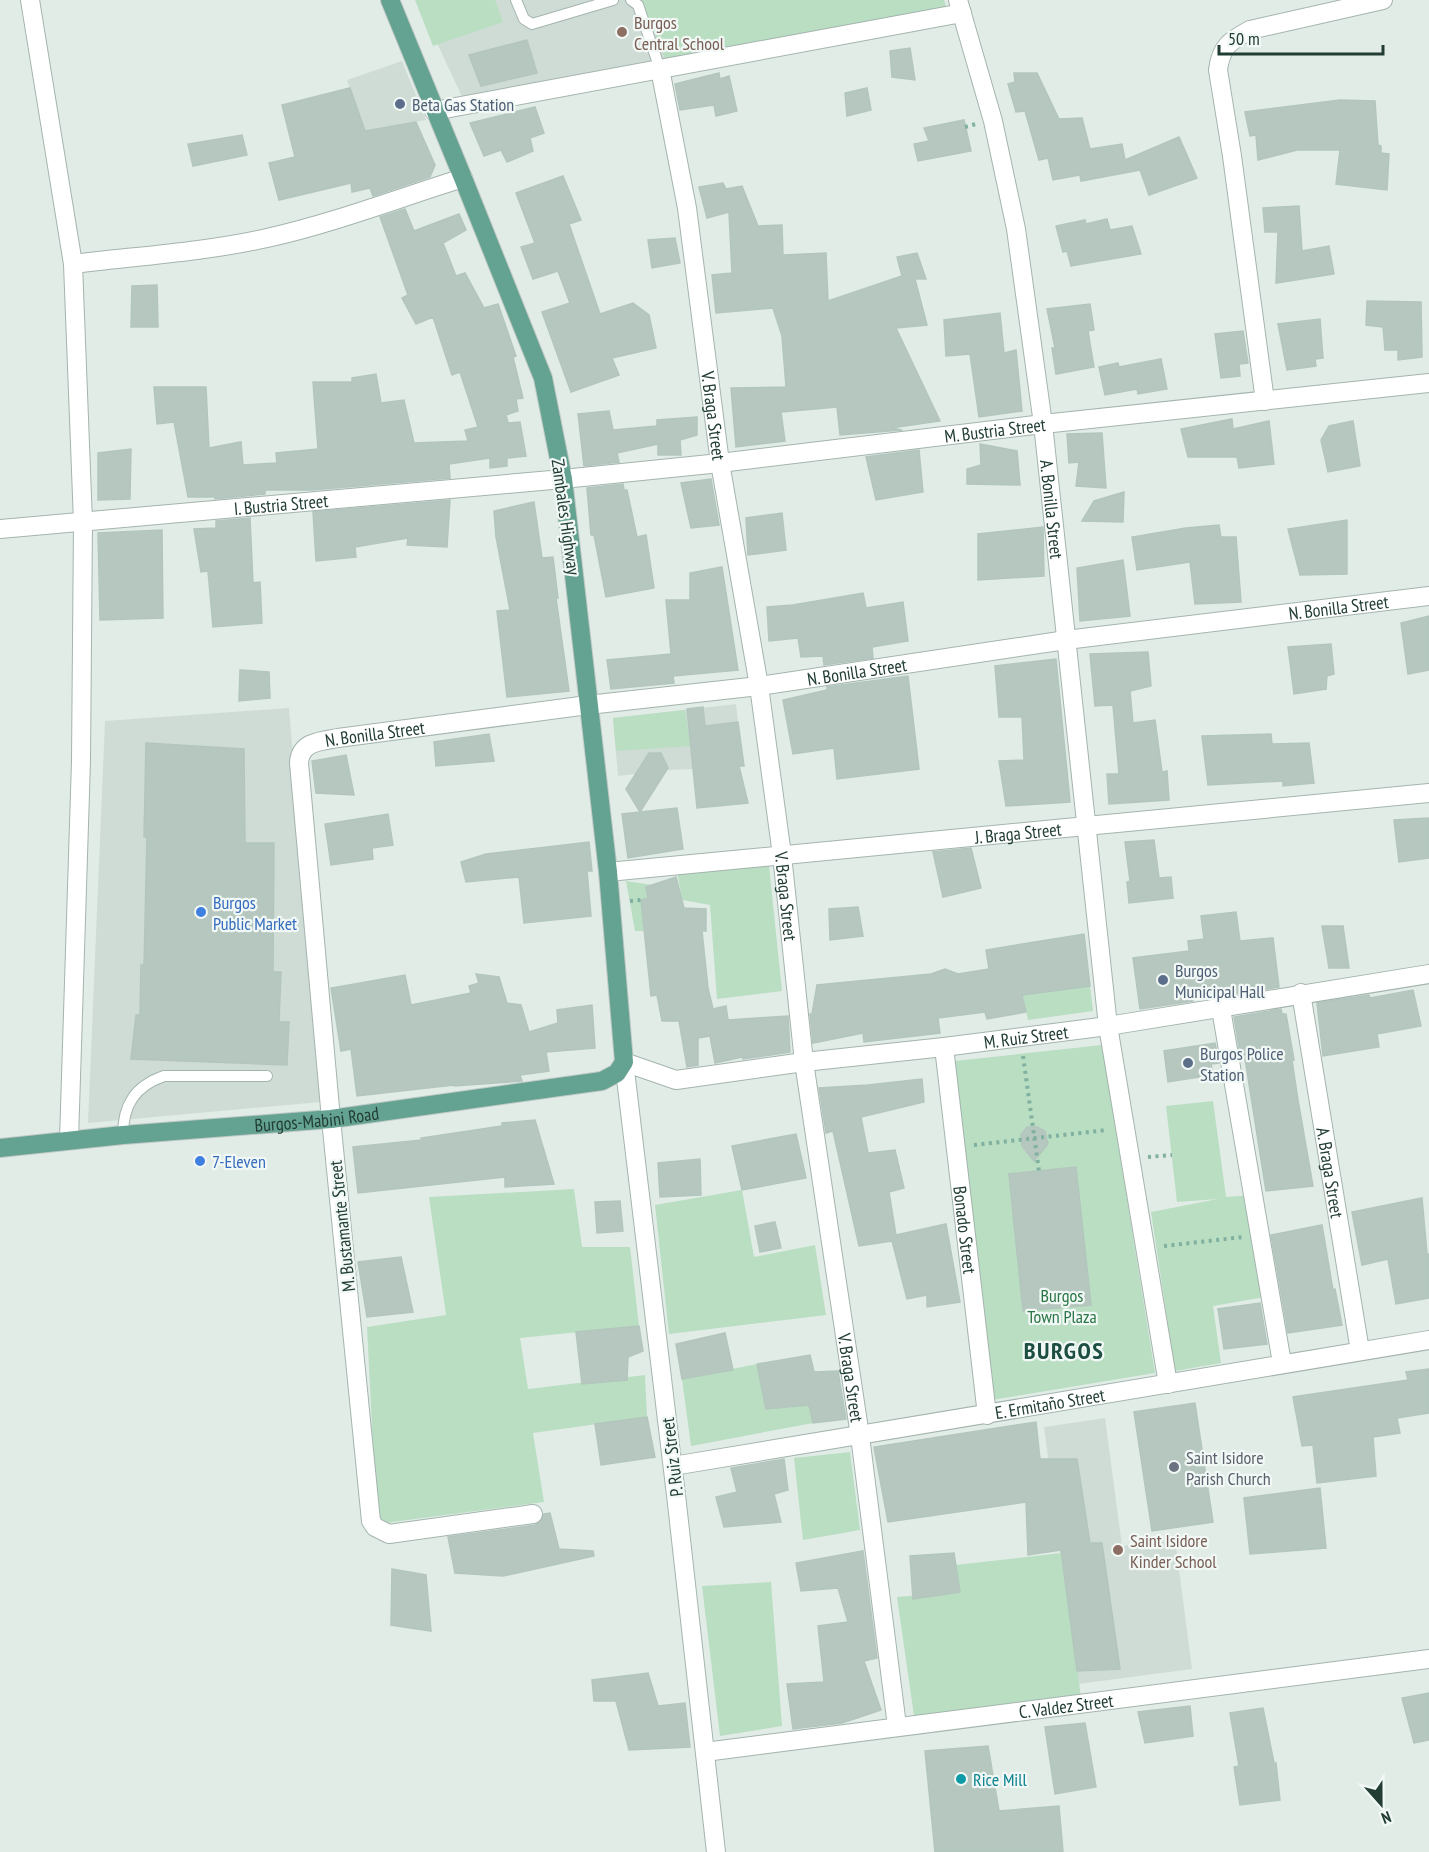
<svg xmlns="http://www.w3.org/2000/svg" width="1429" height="1852" viewBox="0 0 1429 1852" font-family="'PT Sans Narrow',sans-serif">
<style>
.built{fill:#cfdcd5}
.green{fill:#b9dec2}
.building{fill:#b6c7bf;stroke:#b3c6bd;stroke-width:1.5}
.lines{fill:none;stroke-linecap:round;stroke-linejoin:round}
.lane-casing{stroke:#a4b4ae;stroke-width:12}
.street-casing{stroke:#a4b4ae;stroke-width:20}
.primary-casing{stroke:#c1c9c6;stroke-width:20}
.path{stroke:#80b0a0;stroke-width:4;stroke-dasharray:3 4.5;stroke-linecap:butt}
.lane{stroke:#fff;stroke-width:10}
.street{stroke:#fff;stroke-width:18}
.primary{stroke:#64a291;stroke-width:18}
.education-dot{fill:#8d6e63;stroke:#f1f8f5;stroke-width:2}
.service-dot{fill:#5c6f8a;stroke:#f1f8f5;stroke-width:2}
.shop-dot{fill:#3f7fe0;stroke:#f1f8f5;stroke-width:2}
.worship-dot{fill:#6b7280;stroke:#f1f8f5;stroke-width:2}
.culture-dot{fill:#0f9aa8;stroke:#f1f8f5;stroke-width:2}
.labels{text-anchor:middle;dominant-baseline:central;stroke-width:4.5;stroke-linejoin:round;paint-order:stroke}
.education-label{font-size:18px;fill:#785e54;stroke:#f1f8f5;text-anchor:start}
.service-label{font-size:18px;fill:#4e5e75;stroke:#f1f8f5;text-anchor:start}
.street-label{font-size:18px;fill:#213d34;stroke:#f1f8f5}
.shop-label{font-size:18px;fill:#366cbe;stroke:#f1f8f5;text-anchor:start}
.park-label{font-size:18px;fill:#2a7545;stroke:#f1f8f5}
.worship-label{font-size:18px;fill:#5b616d;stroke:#f1f8f5;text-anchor:start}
.culture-label{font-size:18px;fill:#0d838f;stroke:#f1f8f5;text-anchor:start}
.district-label{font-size:24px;font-weight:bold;letter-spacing:1.5px;fill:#1c4f41;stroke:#f1f8f5}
</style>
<rect width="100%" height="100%" fill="#e1ece7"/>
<path class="built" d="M417 0H944L946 7 463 99Z
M402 61 426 120 365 131 347 80Z
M736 704 738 722 712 726 717 768 669 770 618 776 613 718Z
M289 708 321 1102 88 1123 105 721Z
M1105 1418 1122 1546 1175 1539 1192 1669 1078 1684 1044 1427Z"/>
<path class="green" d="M415 0H495L503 22 433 46Z
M640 0H944L946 7 666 60Z
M685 710 691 746 616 751 613 718Z
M768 856 782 991 717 999 710 905 682 900 676 865Z
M626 881 652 885 646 888 648 898 641 901 644 931H635Z
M1030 943 1090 986 1093 1011 1028 1020 1012 946Z
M1102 1045 1155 1373 992 1400 955 1061Z
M1213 1101 1226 1197 1253 1195 1271 1296 1213 1306 1221 1363 1175 1371 1151 1212 1218 1199 1177 1202 1166 1106Z
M574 1189 582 1247H630L639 1326 520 1338 528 1389 645 1375 647 1417 533 1433 544 1502 377 1524 367 1327 446 1315 429 1197Z
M742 1190 754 1257 815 1245 826 1315 669 1334 655 1205Z
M757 1364 766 1409 809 1405 813 1423 691 1446 682 1379Z
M850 1452 860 1530 803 1540 794 1458Z
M1061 1553 1081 1697 914 1716 897 1597 960 1592 956 1565Z
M771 1582 782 1726 720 1736 702 1586Z"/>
<path class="building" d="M527 40 537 73 481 86 469 55Z
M910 48 915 80 892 77 890 51Z
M719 73 720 79 729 76 737 111 716 116 714 105 680 110 675 84Z
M1014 73H1037L1059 119 1082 118 1090 149 1122 144 1125 160 1179 137 1197 178 1149 195 1140 170 1081 181 1080 175 1053 180 1048 158 1039 160 1025 111 1016 112 1008 84 1015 82Z
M350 88 365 131 416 122 435 165 430 177 373 196 370 188 352 192 351 183 279 200 269 163 295 157 282 105Z
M867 88 871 110 847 116 845 93Z
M1340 100 1375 101 1378 145 1381 146V153L1389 154 1387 190 1336 184 1340 150H1297L1258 160 1256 135 1250 136 1245 112Z
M535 107 544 133 530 138 533 151 507 162 501 150 484 156 470 123Z
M964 120 971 151 918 161 914 144 929 141 924 128Z
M242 135 247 155 193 166 188 144Z
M563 176 581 220 569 224 600 314 633 303 649 315 656 348 612 358 619 375 571 392 542 312 570 303 558 271 533 279 521 247 535 243 516 193Z
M723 183 726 189 742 186 758 226 782 225 783 255 826 253 828 301 902 276 897 257 917 253 926 279H915L927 325 896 328 940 421 891 428 902 430 840 435 837 407 781 412 785 441 736 447 731 388 786 387 782 336 773 308 716 313 712 275 732 273 729 212 707 218 699 187Z
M1299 206 1302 251 1329 246 1334 274 1276 283 1278 232H1265L1263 208Z
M405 209 414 231 459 214 466 230 443 243 456 276 465 273 484 308 498 304 516 356 513 357 523 398 516 399 518 411 506 415 508 423 520 422 526 456 507 458V466L490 468V458L449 464 450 478 312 490H265V494L215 499V497H188L174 422 157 424 154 387H206L209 448 241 442 243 465 277 463 276 453 318 449 313 382H352V378L376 374 381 403 404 400 414 443 468 441 465 430 478 427 460 372 452 375 433 317 416 324 402 298 408 295 380 217Z
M1107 219 1110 230 1132 226 1141 254 1071 266 1067 251 1063 252 1056 226 1085 220 1086 224Z
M675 238 680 263 652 268 648 240Z
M157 285 158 327H131L132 286Z
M1367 301 1421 302 1422 357 1398 360V350H1385L1383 327 1366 325Z
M1090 304 1094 330 1088 331 1094 367 1056 374 1052 348H1055L1047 309Z
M1000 313 1004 353 1016 350 1022 411 979 417 970 354 946 356 944 320Z
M1320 319 1323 358 1315 359 1316 366 1287 370 1278 324Z
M1243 331 1248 363 1239 364 1240 376 1221 378 1215 334Z
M1161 359 1167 389 1138 394 1137 389 1105 395 1099 367 1118 363 1119 367Z
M609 411 613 430 657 426V420L697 417V435L680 440 681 455H658V444L617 453 619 462 584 466 578 414Z
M1232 419 1233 429 1269 421 1274 464 1239 468 1237 457H1188L1181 429Z
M1353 421 1360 466 1328 472 1321 440 1329 426Z
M1102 433 1106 488 1076 486 1079 462 1069 463 1067 434Z
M980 444 1017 451 1020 485 967 484V469L981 465Z
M131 449 130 499 98 500V453Z
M919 450 923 492 876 500 866 457Z
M711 479 719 525 691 528 681 483Z
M623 484 624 490H627L637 537 646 535 654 588 606 597 594 535H591L587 488Z
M1124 492 1123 522 1082 521 1094 501Z
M450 500 447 547 407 545 408 538 355 547 356 557 316 561 313 512Z
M534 502 542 558 553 557 558 598H556L569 691 507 697 497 611 510 610 496 537 494 511Z
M782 513 786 550 748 555 746 518Z
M250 518 253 583 260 582 262 623 213 627 208 571 201 572 194 529 216 528V521Z
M1347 520V574L1300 575 1288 529Z
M1219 525 1221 537H1236L1241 602 1195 604 1190 562 1137 570 1132 537 1186 528Z
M1043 527 1044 576 978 580V534Z
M162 530 163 618 100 620 98 533Z
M1123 560 1130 616 1080 621 1077 568Z
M722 567 738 670 673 676 674 683 611 689 607 660 671 654 666 600H690V573Z
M863 593 866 608 903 602 908 641 872 647 873 658 824 665 823 656 801 657 798 638 769 641 767 607 793 605Z
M1429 616V670L1408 674 1401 623Z
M1331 644 1334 674 1327 676 1326 689 1294 694 1288 647Z
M1148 652 1151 686 1130 691 1133 723 1155 720 1162 772 1167 771 1169 800 1109 804 1107 774H1119L1113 705 1095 706 1090 654Z
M1056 659 1070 802 1006 806 999 761 1024 760 1022 717H999L995 666Z
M240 670 269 672 270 698 239 701Z
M908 676 919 769 837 779 834 748 793 754 783 700 827 690V687Z
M703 707 705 726 738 722 744 766H739L748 803 697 808 687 709Z
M489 734 494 761 436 766 434 742Z
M1271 734 1272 744 1309 743 1314 783 1283 786V781L1208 785 1202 736Z
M146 743 244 749 245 843H274L273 972H281L279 1022H289L287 1065 131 1059 136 1015H140L141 965H144L147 837H144Z
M649 753H661L668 768 640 812 677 808 683 849 628 858 622 814 640 812 626 789Z
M346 755 354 795 316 793 312 761Z
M388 814 393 845 372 848 373 859 331 865 325 824Z
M1429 818V858L1399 862 1394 820Z
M1154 840 1159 878 1171 877 1173 898 1129 903 1127 882 1130 881 1125 842Z
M589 842 592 871H587L591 916 524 923 519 877 466 882 461 862 486 854Z
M971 848 981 888 943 897 933 852Z
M676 877 684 908 706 909V931H702L708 988 713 1009 726 1006 728 1020 788 1016 790 1052 743 1059 742 1057 715 1063 710 1036 698 1038V1065L687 1067 679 1021H662L657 995 651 996 641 900 648 898 646 887Z
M858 907 863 936 830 940 829 909Z
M1236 912 1240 941 1273 938 1279 987 1229 995 1228 990 1192 994 1193 1001 1140 1009 1133 958 1189 951 1188 941 1204 939 1201 916Z
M1322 926H1343L1349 968H1329Z
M1084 934 1090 986 1022 995 1026 1012 987 1019 985 1012 938 1018 940 1033 864 1042 863 1033 813 1043 810 1014H812L817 985 931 974 945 969 958 974 989 969 986 950Z
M476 974 499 977 507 1003 521 1005 529 1032 558 1023 557 1010 592 1005 595 1048 546 1052 549 1071 520 1075 522 1081 454 1086V1085L357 1096 351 1049 341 1051 331 988 405 975 411 1005 471 993 469 986 479 983Z
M1413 990 1421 1026 1377 1034 1379 1047 1323 1056 1317 1003 1369 995 1370 998Z
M1281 1009 1282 1014H1286L1294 1060H1292L1298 1100 1313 1186 1266 1191 1245 1059 1241 1060 1234 1017Z
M1215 1043 1219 1063 1211 1064 1213 1075 1168 1082 1164 1051Z
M922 1079 924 1102 861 1117 868 1153 895 1150 904 1188 889 1192 896 1235 946 1224 960 1302 927 1307V1295L907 1299 892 1241 859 1246 833 1131 826 1133 819 1088 868 1085Z
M535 1120 554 1184 505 1187V1177L358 1193 353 1147 422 1140 421 1138 502 1126V1123Z
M1027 1127H1037L1045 1131 1048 1144 1034 1161 1022 1146 1021 1135Z
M796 1134 806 1178 742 1190 732 1146Z
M700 1159 701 1195 660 1197 658 1163Z
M1076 1167 1091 1305 1023 1311 1009 1174Z
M1422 1198 1427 1254H1429V1298L1396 1304 1388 1259 1362 1265 1352 1212Z
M620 1201 623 1231 597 1233 595 1202Z
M775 1222 781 1248 760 1252 755 1226Z
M1322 1225 1333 1290 1335 1289 1342 1325 1288 1333 1271 1235Z
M401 1257 413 1312 367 1317 358 1262Z
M1260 1303 1267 1344 1224 1349 1218 1309Z
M639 1326 643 1351 628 1357 627 1380 582 1384 576 1332Z
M725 1333 733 1370 682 1379 676 1344Z
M810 1355 814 1372 838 1371 846 1419 813 1423 809 1405 766 1409 757 1364Z
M1429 1369V1413L1397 1418 1400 1433 1373 1437 1376 1476 1317 1483 1313 1445 1302 1446 1293 1397 1408 1380 1406 1372Z
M1195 1403 1213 1522 1152 1531 1134 1412Z
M647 1417 655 1457 601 1465 595 1424Z
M1036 1422 1040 1459H1077L1090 1543H1102L1120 1669 1077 1671 1061 1550 1028 1555 1026 1502 888 1522 874 1447Z
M784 1459 788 1490 774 1494 781 1522 724 1527 716 1497 737 1492 731 1468Z
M1320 1488 1326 1548 1250 1554 1244 1498Z
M550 1513 559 1549 593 1551 594 1556 503 1576 455 1573 448 1537 535 1525 540 1522 544 1514Z
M863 1551 877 1658 864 1661 881 1710 842 1723 793 1729 787 1684 824 1682 818 1626 848 1622 838 1588 801 1591 796 1563Z
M954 1553 960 1592 913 1599 910 1556Z
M392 1569 426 1575 431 1631 391 1625Z
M648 1673 658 1706 685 1703 690 1747 629 1750 616 1701H594L592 1680Z
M1429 1693V1740L1414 1743 1402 1698Z
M1190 1706 1193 1736 1145 1743 1138 1712Z
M1263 1708 1274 1763H1276L1280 1800 1240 1805 1234 1767 1239 1766 1230 1713Z
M1085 1723 1096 1787 1055 1794 1045 1727Z
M988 1746 999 1811 1059 1806 1063 1852H935L925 1751Z"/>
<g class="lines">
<g class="lane-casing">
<path id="lane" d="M516 0 524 19 532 24 613 0
M631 0 638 5 660 69
M123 1135C123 1105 135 1086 164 1076H267"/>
</g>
<g class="street-casing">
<g id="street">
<path d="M30 0 73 264 83 522 81 761 69 1140"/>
<path id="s1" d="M958 0 993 121 1016 229 1043 424 1108 1026 1168 1384"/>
<path id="s2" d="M660 69 687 208 720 463 759 686 782 855 804 1062 860 1436 897 1726"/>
<path d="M434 111 962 13"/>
<path d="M73 264C138 256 204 252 267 238 334 223 399 198 463 178"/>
<path d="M1265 401 1232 156 1218 70C1221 46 1230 41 1250 30L1383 0"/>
<path id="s3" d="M0 529 563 479 720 463 1043 424 1429 383"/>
<path id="s4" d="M608 872 1429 793"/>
<path id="s5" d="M1301 993 1360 1351"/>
<path d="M1221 1009 1282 1363"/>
<path id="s6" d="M944 1047 987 1415"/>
<path id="s7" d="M673 1466 1429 1340"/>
<path id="s8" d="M533 1514 389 1534 375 1527 371 1521 331 1119 299 763C300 742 320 741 338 738L588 705 759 686 1066 640 1429 596"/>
<path id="s9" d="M705 1752 1429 1659"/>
<path id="s10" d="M716 1852 676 1495 624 1062 676 1080 804 1062 944 1047 1108 1026 1429 974"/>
</g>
</g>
<g class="primary-casing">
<g id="primary">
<path id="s11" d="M0 1148 123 1135 331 1119 602 1081 617 1073 624 1062 608 872 563 479 543 378 463 178 390 0"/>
</g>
</g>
<path class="path" d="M965 127 976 124
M630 901 641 900
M1023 1056 1039 1171
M974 1145 1107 1130
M1148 1157 1172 1155
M1164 1246 1243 1237"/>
<use href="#lane" class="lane"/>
<use href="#street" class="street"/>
<use href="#primary" class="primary"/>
</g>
<g class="education-dot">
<circle cx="622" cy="32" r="6"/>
<circle cx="1118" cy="1550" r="6"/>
</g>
<g class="service-dot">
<circle cx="400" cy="104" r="6"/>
<circle cx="1163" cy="980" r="6"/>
<circle cx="1188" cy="1063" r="6"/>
</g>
<g class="shop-dot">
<circle cx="201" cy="912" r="6"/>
<circle cx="200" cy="1161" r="6"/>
</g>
<circle class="worship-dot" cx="1174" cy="1467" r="6"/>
<circle class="culture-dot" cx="961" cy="1779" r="6"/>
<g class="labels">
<g class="education-label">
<text x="634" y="22">Burgos<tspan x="634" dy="21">Central School</tspan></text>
<text x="1130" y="1540">Saint Isidore<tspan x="1130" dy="21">Kinder School</tspan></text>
</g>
<g class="service-label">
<text x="412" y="104">Beta Gas Station</text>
<text x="1175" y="970">Burgos<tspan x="1175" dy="21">Municipal Hall</tspan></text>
<text x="1200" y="1053">Burgos Police<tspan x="1200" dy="21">Station</tspan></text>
</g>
<g class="street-label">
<text stroke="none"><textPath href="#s2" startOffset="351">V. Braga Street</textPath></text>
<text stroke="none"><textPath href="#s3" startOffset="1000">M. Bustria Street</textPath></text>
<text stroke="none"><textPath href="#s3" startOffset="282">I. Bustria Street</textPath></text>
<text stroke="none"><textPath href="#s1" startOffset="519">A. Bonilla Street</textPath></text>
<text transform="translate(566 517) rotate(82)">Zambales Highway</text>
<text stroke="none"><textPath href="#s8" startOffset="1990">N. Bonilla Street</textPath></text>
<text stroke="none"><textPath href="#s8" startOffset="1504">N. Bonilla Street</textPath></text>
<text stroke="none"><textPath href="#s8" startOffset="1018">N. Bonilla Street</textPath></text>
<text stroke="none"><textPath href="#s4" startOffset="412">J. Braga Street</textPath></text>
<text stroke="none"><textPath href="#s2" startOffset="837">V. Braga Street</textPath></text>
<text stroke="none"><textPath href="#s10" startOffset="1203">M. Ruiz Street</textPath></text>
<text stroke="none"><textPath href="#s11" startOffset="318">Burgos-Mabini Road</textPath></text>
<text stroke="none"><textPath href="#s5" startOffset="182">A. Braga Street</textPath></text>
<text transform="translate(342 1226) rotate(-96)">M. Bustamante Street</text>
<text stroke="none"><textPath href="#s6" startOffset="184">Bonado Street</textPath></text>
<text stroke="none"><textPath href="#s2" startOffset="1323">V. Braga Street</textPath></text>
<text stroke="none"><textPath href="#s7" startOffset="382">E. Ermitaño Street</textPath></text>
<text transform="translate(672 1457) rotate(-97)">P. Ruiz Street</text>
<text stroke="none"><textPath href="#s9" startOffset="364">C. Valdez Street</textPath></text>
</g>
<g class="shop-label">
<text x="213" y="902">Burgos<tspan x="213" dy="21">Public Market</tspan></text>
<text x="212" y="1161">7-Eleven</text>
</g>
<g class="park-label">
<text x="1062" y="1295">Burgos<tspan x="1062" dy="21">Town Plaza</tspan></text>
</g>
<g class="worship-label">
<text x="1186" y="1457">Saint Isidore<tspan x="1186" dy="21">Parish Church</tspan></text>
</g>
<g class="culture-label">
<text x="973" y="1779">Rice Mill</text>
</g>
<g class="district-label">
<text x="1064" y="1350">BURGOS</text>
</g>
</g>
<g transform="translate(1381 1804) rotate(159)" stroke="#f1f8f5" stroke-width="4.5" paint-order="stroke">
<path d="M0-4.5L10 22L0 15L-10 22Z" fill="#213d34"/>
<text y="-9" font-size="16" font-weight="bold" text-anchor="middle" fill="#213d34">N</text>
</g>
<path d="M1219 45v9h164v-9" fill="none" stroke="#213d34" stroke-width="3"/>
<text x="1228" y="45" font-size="18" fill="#213d34" stroke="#f1f8f5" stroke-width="4.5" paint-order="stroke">50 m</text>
</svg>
